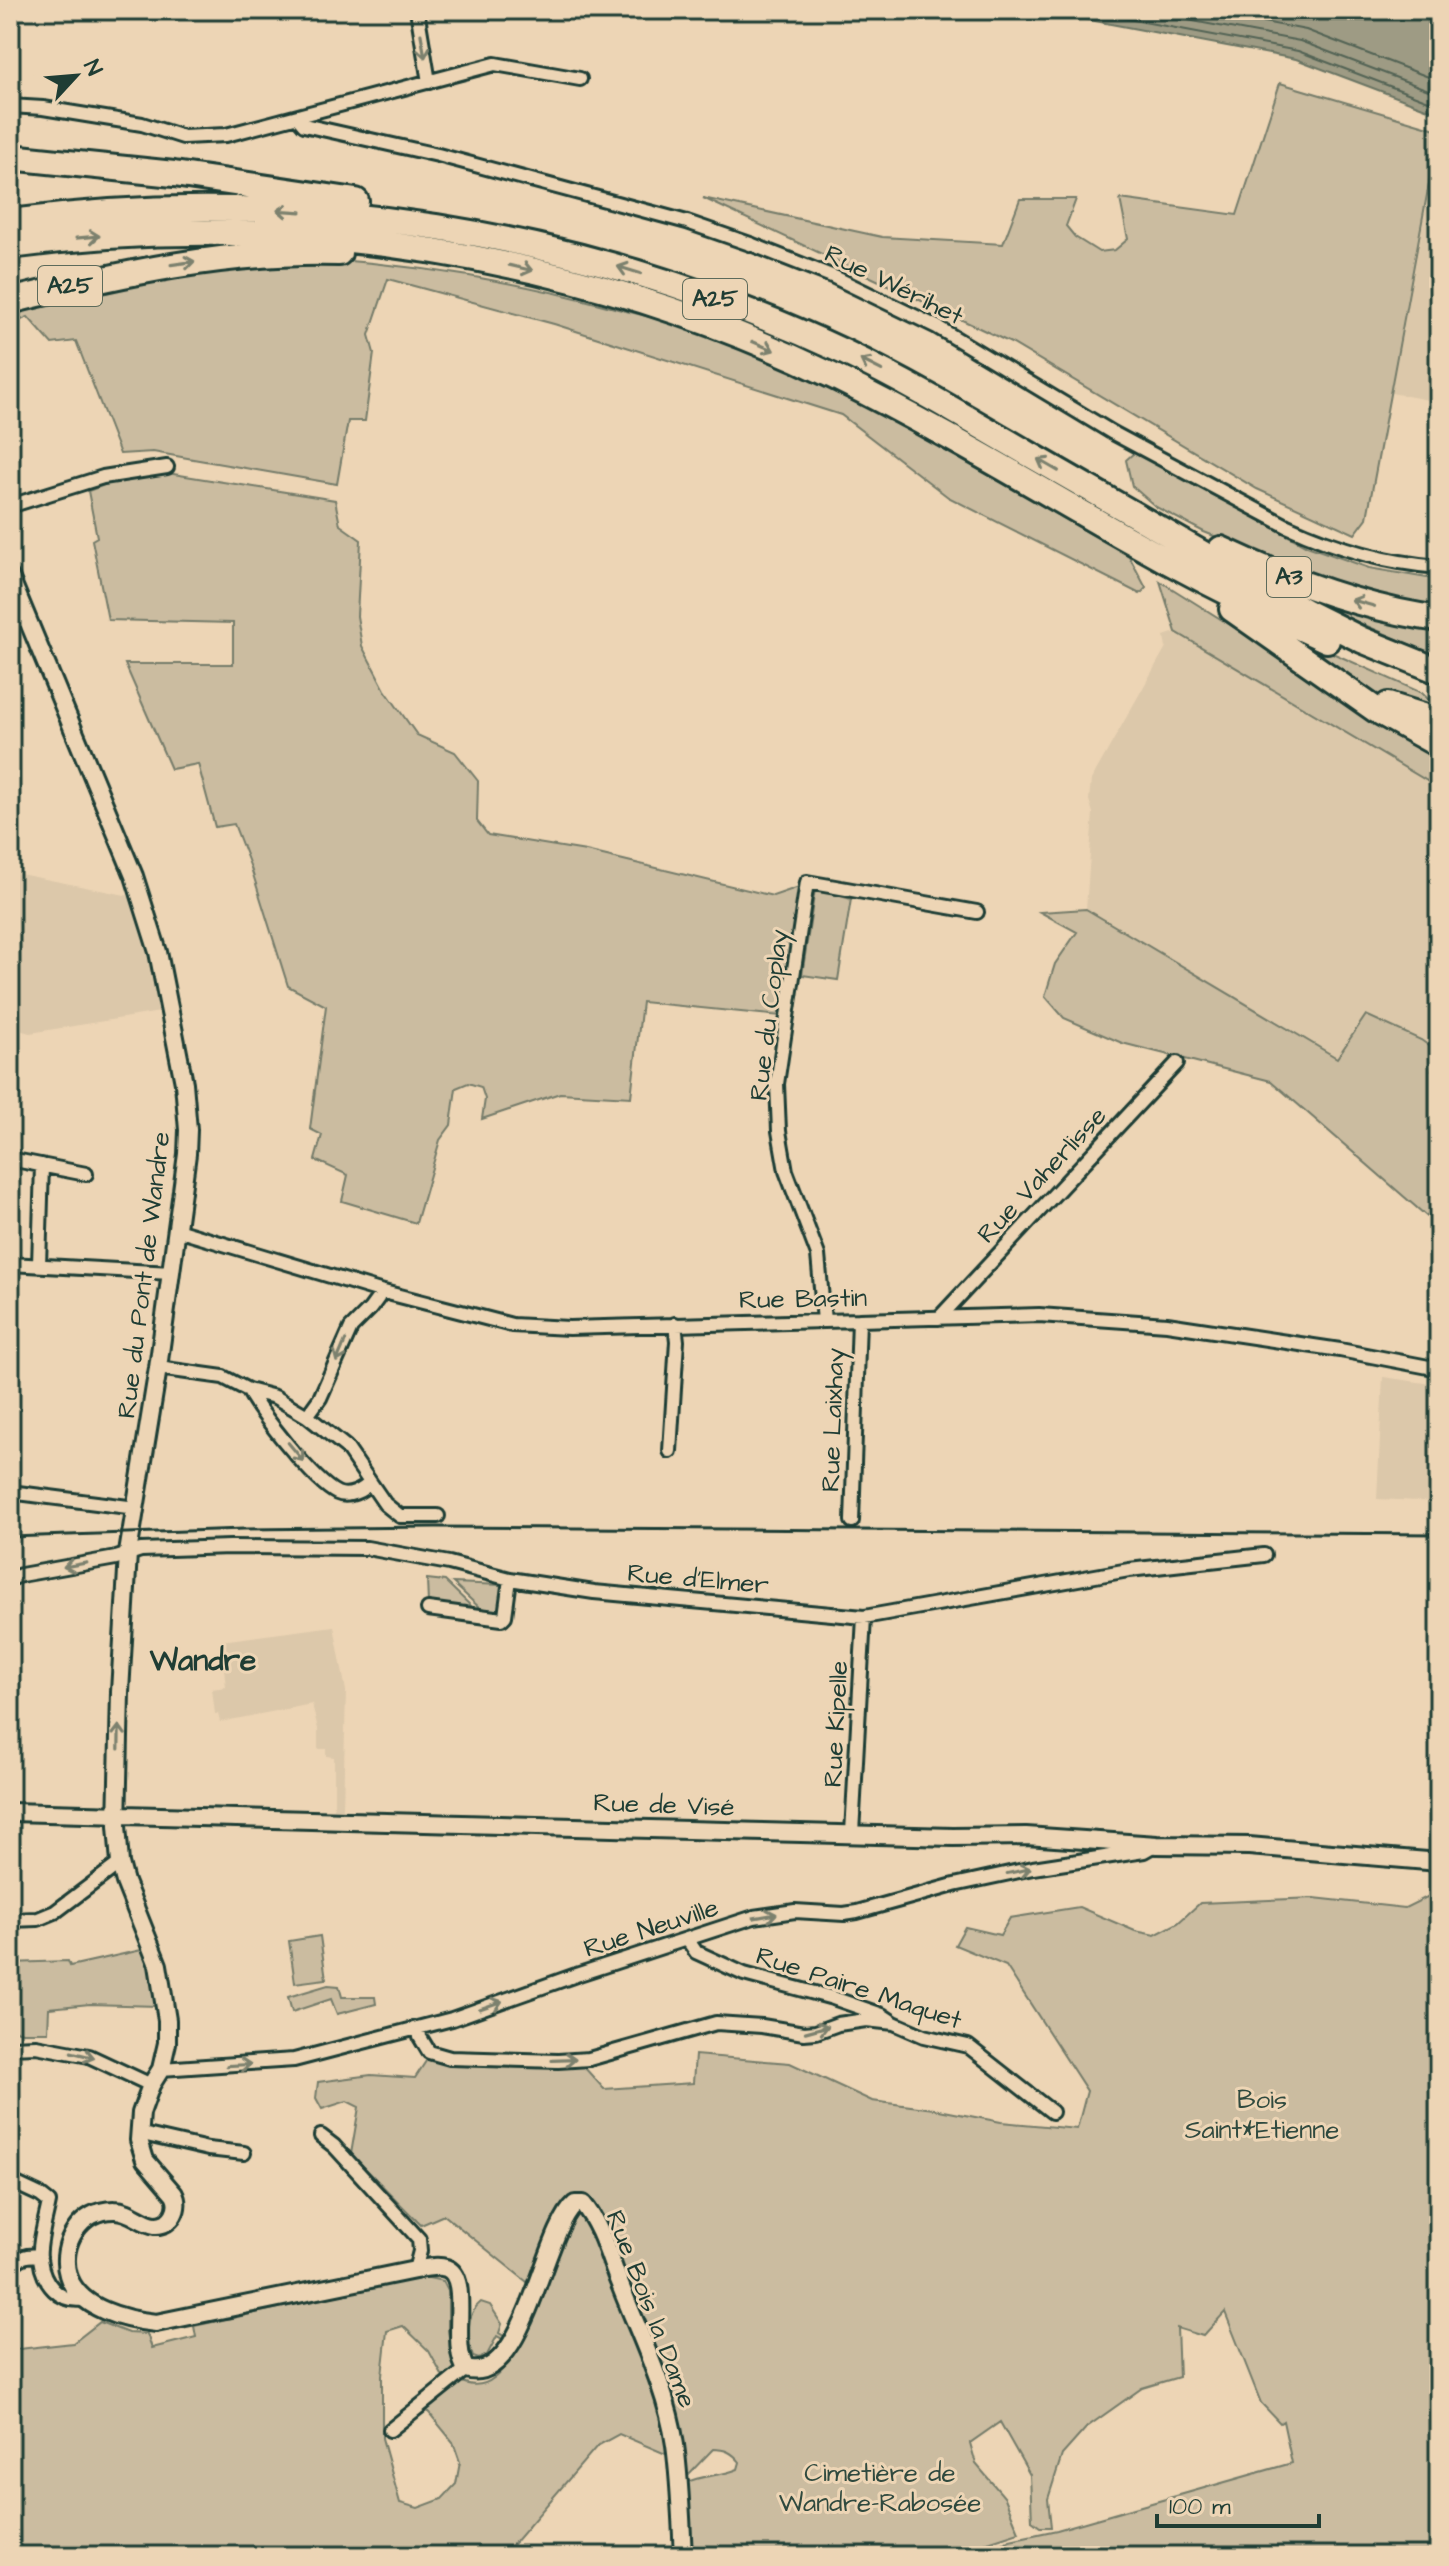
<svg xmlns="http://www.w3.org/2000/svg" width="1449" height="2566" viewBox="0 0 1449 2566" font-family="'Architects Daughter',sans-serif">
<style>
.built{fill:#dcc8aa}
.green{fill:#cbbca0;stroke:#757c6a;stroke-width:2}
.water{fill:#9e9b84;stroke:#6b7564;stroke-width:2}
.lines{fill:none;stroke-linecap:round;stroke-linejoin:round}
.shore{stroke:#526354;stroke-width:2}
.minor-casing{stroke:#1f3d34;stroke-width:18}
.tertiary-casing{stroke:#1f3d34;stroke-width:22}
.motorway-casing{stroke:#1f3d34;stroke-width:30}
.minor{stroke:#edd5b5;stroke-width:12}
.tertiary{stroke:#edd5b5;stroke-width:16}
.motorway{stroke:#edd5b5;stroke-width:24}
.rail{stroke:#1f3d34;stroke-width:3}
.oneway{stroke:#7c816e}
.labels{text-anchor:middle;dominant-baseline:central;stroke-width:6;stroke-linejoin:round;paint-order:stroke}
.shield{fill:#edd5b5;stroke:#5d6b5b;stroke-width:2}
.shield-label{font-size:24px;font-weight:bold;fill:#1f3d34}
.street-label{font-size:26px;fill:#1f3d34;stroke:#edd5b5}
.park-label{font-size:26px;fill:#304a3f;stroke:#edd5b5}
.quarter-label{font-size:30px;font-weight:bold;fill:#1f3d34;stroke:#edd5b5}
</style>
<rect width="100%" height="100%" fill="#edd5b5"/>
<filter id="ink" filterUnits="userSpaceOnUse"><feTurbulence type="fractalNoise" baseFrequency=".0125" numOctaves="2"/><feDisplacementMap in="SourceGraphic" scale="16" xChannelSelector="R" yChannelSelector="G"/><feConvolveMatrix kernelMatrix="1 2 1 2 8 2 1 2 1" color-interpolation-filters="sRGB"/></filter>
<g filter="url(#ink)">
<path class="built" d="M1439 139V402L1391 393Z
M1176 632 1439 788V1053L1421 1040 1338 1058 1086 909 1093 813 1089 800 1091 780 1166 647 1164 636Z
M10 872 135 897 166 1011 30 1033 19 1030 10 1022Z
M1383 1377 1439 1385V1502L1377 1499Z
M334 1626 346 1691 343 1809H334V1757L326 1756V1749H318V1729L312 1704 220 1722 218 1714H215L212 1689 226 1687 221 1641Z"/>
<path class="green" d="M1280 83 1439 130 1367 518 1355 534 1257 489 1013 344 703 198 882 237 1003 244 1020 199H1076L1066 226 1075 237 1099 252 1115 250 1128 239 1120 199 1237 215Z
M327 259C422 266 515 281 607 306 628 312 650 316 671 323 832 377 982 472 1129 556L1146 588 1140 594 948 497 841 415 554 324 388 279 369 335 374 353 365 421H348L337 484 153 452 120 454 76 341 52 344 28 317 10 325V307L130 278Z
M1135 452 1307 546 1369 568 1439 580V609L1426 608 1330 582 1204 532 1156 507 1132 486 1126 460Z
M167 473 335 500 340 525 361 540 357 616 362 646 385 690 417 735 455 752 478 781 477 821 488 835 586 851 773 896 799 887 781 1016 642 1002 631 1097 560 1093 482 1119 485 1099 481 1087 468 1083 456 1088 451 1125 440 1140 416 1223 342 1201 348 1175 315 1160 322 1135 310 1129 326 1006 288 986 251 868 234 824 215 827 198 764 171 769 125 664H233V623L108 620 92 540 97 537 88 491 121 479Z
M1258 571 1439 624V657L1339 614Z
M1160 581 1439 756V788L1176 632Z
M1272 626 1422 693 1428 699 1439 702V715C1423 710 1406 706 1390 700 1348 682 1310 652 1272 626Z
M815 889 851 899 838 980 802 975Z
M1086 909 1337 1058 1366 1015 1421 1040 1439 1053 1432 1070 1439 1074V1227L1271 1081 1122 1043 1064 1018 1045 996 1055 964 1077 932 1040 912Z
M427 1579 445 1581 474 1609 428 1604Z
M453 1583 502 1585 499 1611 482 1610Z
M1439 1891V2556H977L1010 2540 1057 2530 1292 2463 1283 2421 1280 2423 1261 2403 1225 2312 1203 2336 1177 2328 1179 2377 1142 2388 1087 2427 1062 2455 1048 2499 1051 2527H1040L1032 2521 1030 2475 1000 2422 970 2443 976 2464 1005 2498 1019 2532 988 2542 968 2556H693L685 2483C703 2474 720 2477 738 2469L740 2462C732 2452 725 2449 713 2449L685 2478 679 2454 668 2455 619 2434 597 2446 503 2556H10V2347L19 2349 73 2343 100 2322 128 2333 147 2334 152 2348 196 2337 194 2326 424 2277 443 2281 448 2291V2331L455 2370 443 2377 429 2351 403 2326 387 2331 382 2376V2438L400 2503 418 2508 442 2499 456 2484 460 2462 453 2442 425 2408 460 2381C489 2395 505 2368 518 2347L497 2336 487 2355 479 2359 473 2357C467 2340 465 2314 481 2302L490 2305 502 2324 499 2333 519 2345 544 2292 527 2282 444 2215 421 2225 351 2154 359 2107 347 2101 322 2109 316 2098 318 2082 371 2075 415 2078 428 2058 450 2065 584 2067 604 2089 693 2083 695 2055 790 2063 872 2101 934 2109 1001 2122 1077 2129 1087 2091 1006 1966 955 1945 965 1927 1000 1935 1010 1918 1079 1907 1135 1931 1155 1935 1178 1923 1200 1903 1314 1898 1405 1908Z
M320 1936 326 1979 295 1983 289 1941Z
M146 1949 149 1956 157 2006 90 2004 49 2008 48 2032H22L10 2028V1963L68 1961 70 1966Z
M328 1985 339 1986 342 1997H375L376 2004 337 2014 331 1999 292 2012 288 1997Z"/>
<path class="water" d="M1037 10H1439V113L1296 59Z"/>
<g class="lines">
<path class="shore" d="M1080 10 1298 51 1439 105
M1134 10 1300 41 1439 94
M1199 10 1306 30 1439 81"/>
<g class="minor-casing">
<path id="minor" d="M417 10 429 82
M10 106 43 108 142 124 183 137 226 135 495 64 580 79
M298 118 304 125 438 155 687 222 753 245 834 277 937 327 1113 433 1287 526C1335 548 1386 563 1439 567
M10 506 103 477 167 467
M10 624 26 617
M10 1159 86 1174
M177 1230 380 1291 512 1325 569 1328 1039 1315 1167 1324 1340 1350 1439 1369
M10 1264 171 1273
M39 1265 42 1165
M939 1318 1177 1063
M824 1321 818 1255 786 1171 779 1131 777 1084 807 882 977 912
M158 1368 223 1377 248 1390 275 1397 307 1416 346 1447 385 1504 400 1516H438
M248 1390C261 1414 314 1482 337 1493 348 1498 363 1491 370 1482
M307 1416 320 1398 351 1328 370 1309 378 1298 380 1291
M670 1451 677 1341 675 1324
M10 1492 136 1508
M852 1521 859 1320
M10 1579 21 1575 116 1558 141 1550 230 1547 367 1548 449 1563 510 1579 594 1592 864 1617 1129 1570 1264 1555
M428 1609 502 1619 505 1616 510 1579
M852 1833 864 1617
M10 1920 38 1919 55 1912 120 1863
M687 1939 696 1952 744 1974 833 1998 882 2015 894 2023 924 2036 968 2046 1052 2112
M419 2028 420 2037 429 2052 450 2058 558 2061 589 2059 716 2023 762 2026 804 2033 816 2032 838 2024 866 2020 894 2023
M10 2047 36 2046 89 2056 151 2085
M161 2069 294 2060 452 2019 576 1975 754 1917 795 1911 844 1914 857 1912 954 1885 1033 1868 1144 1851 1151 1847
M138 2133 208 2149 244 2153
M321 2136 334 2146 419 2239 420 2251 415 2270
M10 2181 40 2195 49 2202C46 2218 38 2244 40 2259 43 2283 59 2304 85 2299
M10 2268C19 2257 26 2254 40 2256
M390 2430 466 2369"/>
</g>
<g class="tertiary-casing">
<path id="tertiary" d="M10 577 134 876 158 952 184 1083 188 1130 187 1154 158 1368 128 1553 120 1692 117 1826 120 1863 125 1882 158 1965 167 2020V2043L161 2069 151 2085 141 2113 139 2140 145 2160 174 2194C181 2207 172 2226 155 2225 141 2223 130 2210 115 2210 80 2209 59 2245 68 2275 78 2309 126 2320 156 2323L415 2270C424 2268 437 2265 446 2268 472 2277 449 2345 466 2369 524 2387 543 2232 575 2204H583C601 2225 609 2257 619 2282 639 2334 667 2389 675 2445 680 2482 681 2519 683 2556
M10 1812 953 1837 1026 1836 1157 1845 1249 1846 1439 1862"/>
</g>
<g class="motorway-casing">
<path id="motorway" d="M10 157 174 174 356 201
M10 222C294 183 586 231 844 352 907 382 967 418 1027 453 1120 506 1212 560 1306 612L1362 640 1439 671
M10 246C292 208 579 253 835 377 935 426 1029 483 1126 538 1191 575 1259 609 1327 640
M10 301C119 274 226 250 339 253
M1221 549C1289 581 1364 609 1439 619
M1232 609 1376 710 1439 745
M1388 705 1439 721"/>
</g>
<use href="#minor" class="minor"/>
<use href="#tertiary" class="tertiary"/>
<use href="#motorway" class="motorway"/>
<path class="rail" d="M10 1537 244 1529 435 1527 1439 1534"/>
</g>
<defs><path id="oneway-shaft" d="M-6 0H5M1.5-3L5.5 0L1.5 3" fill="none" stroke-width="1.6" stroke-linecap="round" stroke-linejoin="round" transform="scale(2)"/></defs>
<g class="oneway">
<use href="#oneway-shaft" transform="translate(423 46) rotate(80)"/>
<use href="#oneway-shaft" transform="translate(289 211) rotate(-176)"/>
<use href="#oneway-shaft" transform="translate(88 237) rotate(-5)"/>
<use href="#oneway-shaft" transform="translate(183 263) rotate(-8)"/>
<use href="#oneway-shaft" transform="translate(521 268) rotate(13)"/>
<use href="#oneway-shaft" transform="translate(629 270) rotate(-163)"/>
<use href="#oneway-shaft" transform="translate(763 346) rotate(23)"/>
<use href="#oneway-shaft" transform="translate(871 365) rotate(-153)"/>
<use href="#oneway-shaft" transform="translate(1048 465) rotate(-150)"/>
<use href="#oneway-shaft" transform="translate(1363 603) rotate(-164)"/>
<use href="#oneway-shaft" transform="translate(341 1351) rotate(113)"/>
<use href="#oneway-shaft" transform="translate(296 1452) rotate(50)"/>
<use href="#oneway-shaft" transform="translate(75 1565) rotate(170)"/>
<use href="#oneway-shaft" transform="translate(119 1737) rotate(-89)"/>
<use href="#oneway-shaft" transform="translate(1019 1871) rotate(-12)"/>
<use href="#oneway-shaft" transform="translate(765 1916) rotate(-10)"/>
<use href="#oneway-shaft" transform="translate(491 2005) rotate(-19)"/>
<use href="#oneway-shaft" transform="translate(817 2029) rotate(-15)"/>
<use href="#oneway-shaft" transform="translate(83 2055) rotate(14)"/>
<use href="#oneway-shaft" transform="translate(564 2060) rotate(-2)"/>
<use href="#oneway-shaft" transform="translate(239 2065) rotate(-3)"/>
</g>
</g>
<g class="labels">
<g class="shield">
<rect x="38" y="266" width="64" height="40" rx="6"/>
<rect x="683" y="279" width="64" height="40" rx="6"/>
<rect x="1267" y="557" width="44" height="40" rx="6"/>
</g>
<g class="shield-label">
<text x="70" y="286">A25</text>
<text x="715" y="299">A25</text>
<text x="1289" y="577">A3</text>
</g>
<g class="street-label">
<text transform="translate(894 285) rotate(26)">Rue Wérihet</text>
<text transform="translate(769 1015) rotate(-83)">Rue du Coplay</text>
<text transform="translate(1042 1175) rotate(-47)">Rue Vaherlisse</text>
<text transform="translate(144 1275) rotate(-83)">Rue du Pont de Wandre</text>
<text transform="translate(803 1299) rotate(-1)">Rue Bastin</text>
<text transform="translate(833 1420) rotate(-88)">Rue Laixhay</text>
<text transform="translate(698 1579) rotate(5)">Rue d'Elmer</text>
<text transform="translate(836 1724) rotate(-87)">Rue Kipelle</text>
<text transform="translate(664 1805) rotate(2)">Rue de Visé</text>
<text transform="translate(651 1928) rotate(-18)">Rue Neuville</text>
<text transform="translate(859 1988) rotate(18)">Rue Paire Maquet</text>
<text transform="translate(651 2309) rotate(69)">Rue Bois la Dame</text>
</g>
<g class="park-label">
<text x="1262" y="2100">Bois<tspan x="1262" dy="30">Saint*Etienne</tspan></text>
<text x="880" y="2473">Cimetière de<tspan x="880" dy="30">Wandre-Rabosée</tspan></text>
</g>
<g class="quarter-label">
<text x="203" y="1661">Wandre</text>
</g>
</g>
<rect width="1449" height="2566" fill="none" stroke="#edd5b5" stroke-width="40"/>
<rect x="20" y="20" width="1409" height="2526" fill="none" stroke="#1f3d34" stroke-width="3" filter="url(#ink)"/>
<g transform="translate(76 76) rotate(64)" stroke="#edd5b5" stroke-width="6" paint-order="stroke">
<path d="M0-6L14 30L0 20L-14 30Z" fill="#1f3d34"/>
<text y="-12" font-size="22" font-weight="bold" text-anchor="middle" fill="#1f3d34">N</text>
</g>
<path d="M1157 2514v12h162v-12" fill="none" stroke="#1f3d34" stroke-width="4"/>
<text x="1169" y="2514" font-size="24" fill="#1f3d34" stroke="#edd5b5" stroke-width="6" paint-order="stroke">100 m</text>
</svg>
